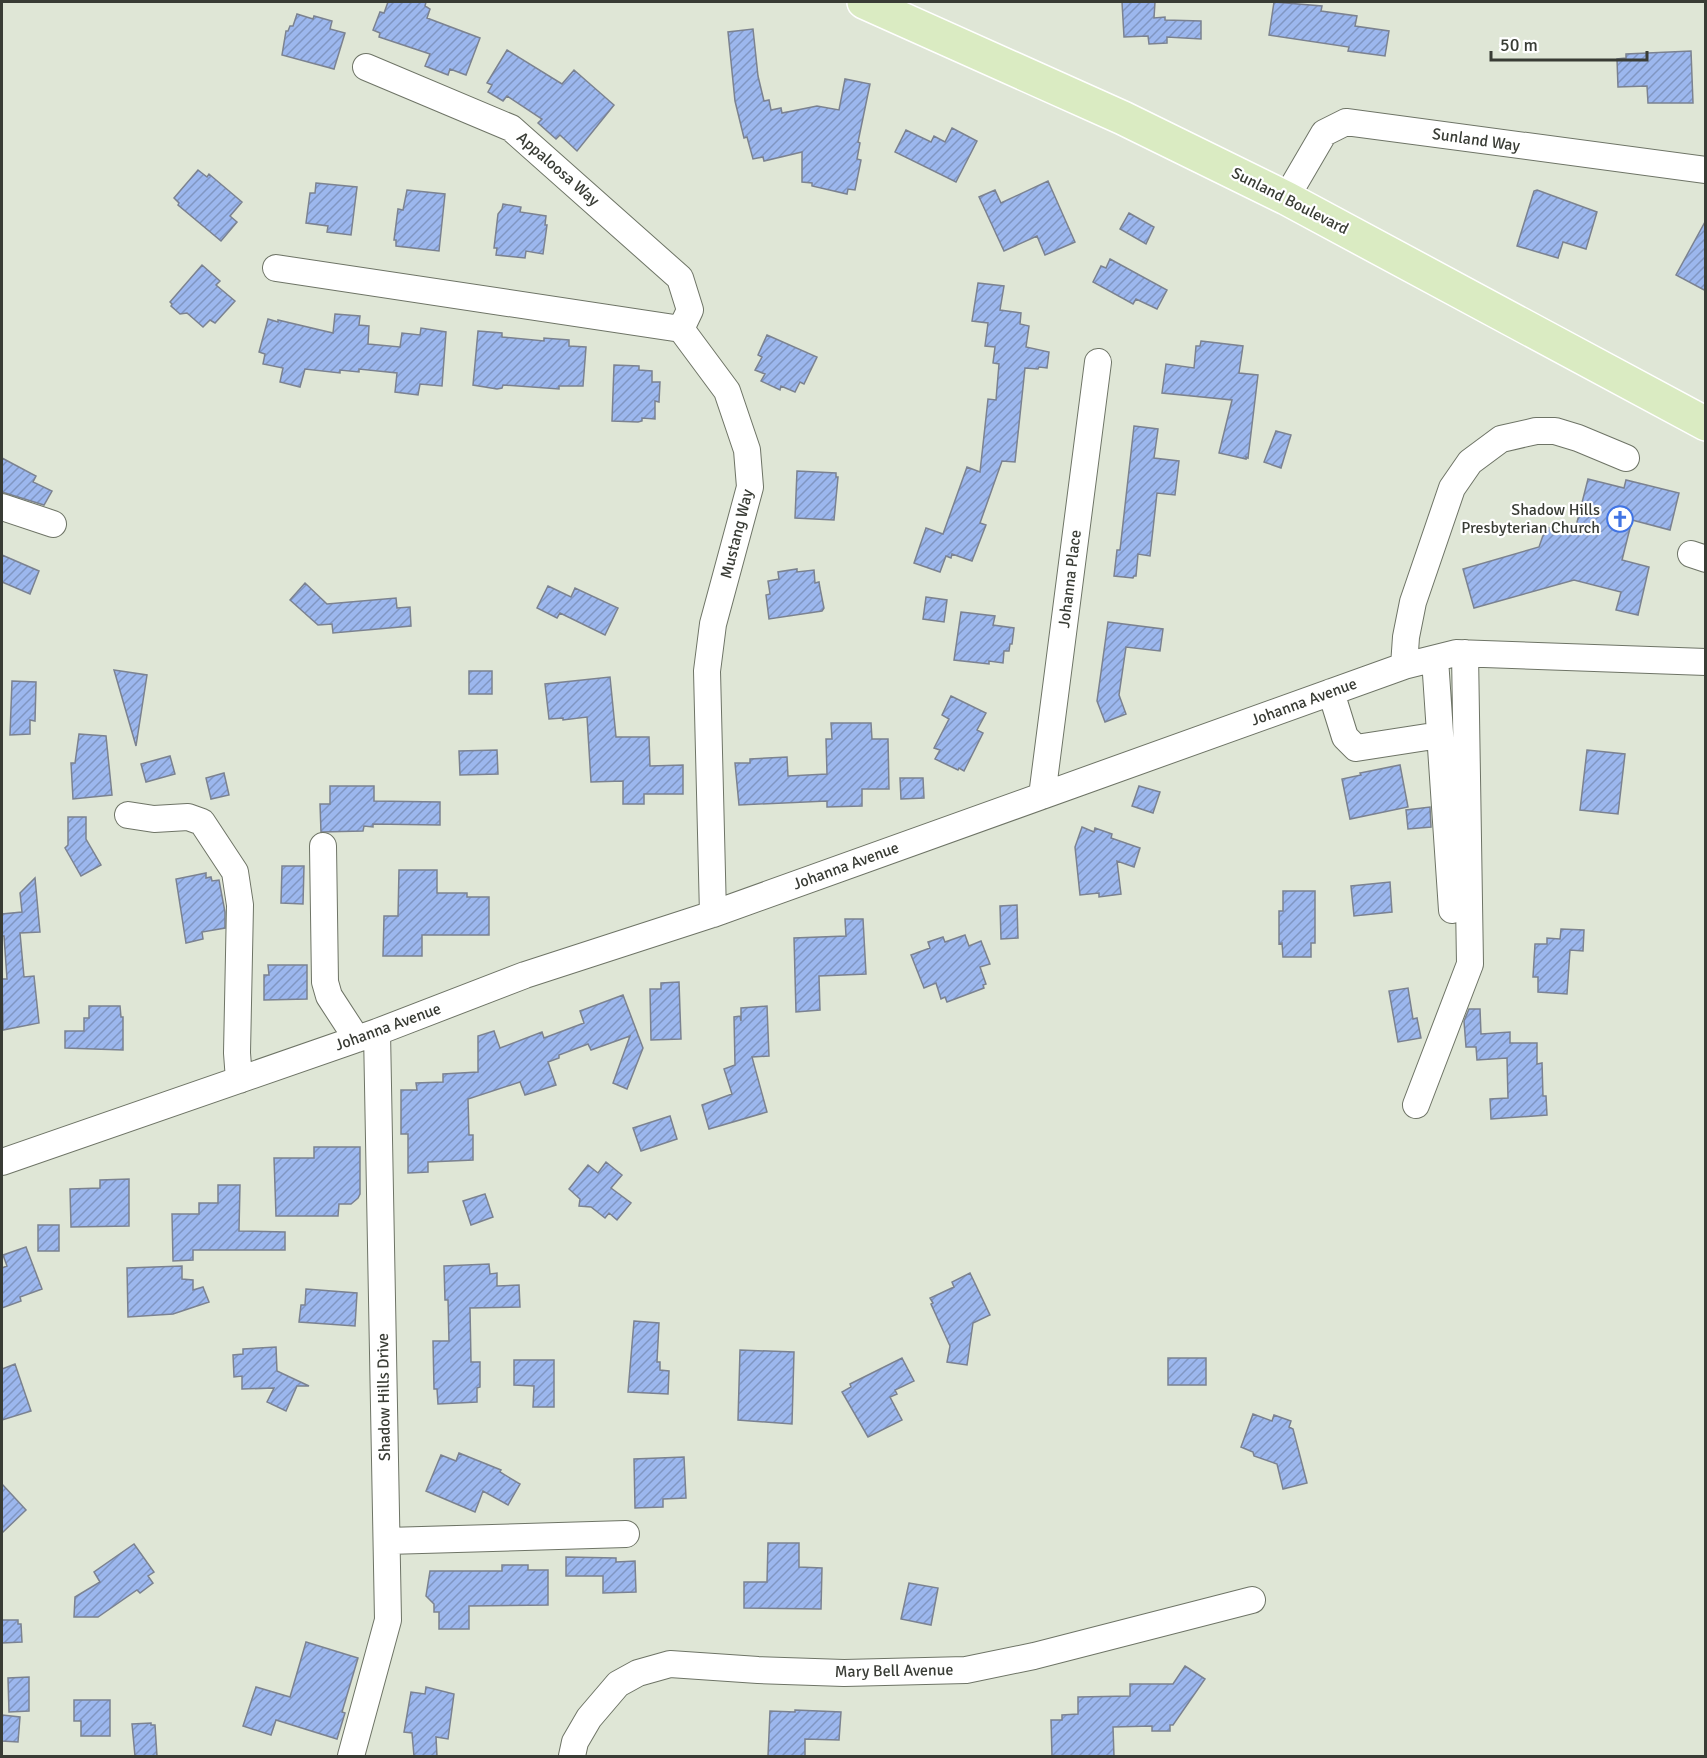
<svg xmlns="http://www.w3.org/2000/svg" width="1707" height="1758" viewBox="0 0 1707 1758" font-family="Signika,sans-serif">
<style>
.building{fill:url(#building-hatch);stroke:#7b8290;stroke-width:1.5}
.lines{fill:none;stroke-linecap:round;stroke-linejoin:round}
.minor-casing{stroke:#6e7466;stroke-width:28}
.major-casing{stroke:#fff;stroke-width:36}
.minor{stroke:#fff;stroke-width:26}
.major{stroke:#daebc2;stroke-width:33}
.labels{text-anchor:middle;dominant-baseline:central;stroke-width:4.5;stroke-linejoin:round;paint-order:stroke}
.street-label{font-size:16px;fill:#393c35;stroke:#fff}
.poi-label{font-size:16px;fill:#393c35;stroke:#fff;text-anchor:end}
</style>
<defs>
<pattern id="building-hatch" width="6" height="6" patternUnits="userSpaceOnUse" patternTransform="scale(1.5)"><rect width="6" height="6" fill="#9cb7ee"/><path d="M-1 1l2-2M0 6l6-6M5 7l2-2" fill="none" stroke="#8096c2"/></pattern>
</defs>
<rect width="100%" height="100%" fill="#dfe6d6"/>
<path class="building" d="M388 2H426L425 6 430 9 427 18 480 38 466 75 450 69 448 75 425 66 430 54 379 37 380 33 373 30 380 12 384 13Z
M1122 2H1155L1154 18 1165 17V20L1201 21V39L1167 37V43L1149 44 1148 36 1124 37Z
M1274 2 1322 6 1321 11 1357 16 1355 26 1389 31 1385 56 1348 51 1349 47 1269 35Z
M297 14 313 19 314 16 332 21 330 29 345 33 334 69 282 55 286 31H288L290 26H293Z
M753 29 758 76 764 101 769 100 771 110 781 108 782 113 817 106 839 110 845 79 870 84 858 142 860 143 857 159 861 160 855 190 848 189 847 194 812 186V183L802 182V152L764 161 763 157 753 159 747 137 744 138 735 101 728 32Z
M507 50 562 84 574 70 614 105 577 151 560 135 556 139 538 123 542 119 507 96 503 101 488 92 492 85 487 83Z
M1691 51 1693 103H1648L1647 86 1618 87 1617 59 1626 58V54Z
M952 128 977 141 956 182 895 152 906 130 931 142 934 136 945 142Z
M198 170 207 177 209 174 242 202 230 216 237 222 221 241 178 205 179 203 174 198Z
M1048 181 1075 242 1045 255 1037 236 1004 251 979 197 995 190 1001 203Z
M316 183 357 187 351 235 327 232 328 226 306 223 310 193H315Z
M407 190 445 194 439 251 396 246V240H394L398 209 403 210Z
M1537 190 1597 212 1586 249 1563 242 1558 258 1517 246 1534 191Z
M503 204 521 207 520 212 546 216 545 225H547L543 254 526 251 525 258 496 255 497 248H494L498 214 502 209Z
M1129 213 1154 227 1146 244 1120 229Z
M1706 220V291L1676 275Z
M1110 259 1167 290 1157 309 1136 299 1133 304 1093 282 1101 266 1106 268Z
M202 265 220 281 216 285 235 301 215 323 210 320 203 327 187 313 180 314 171 306 172 304 170 302Z
M978 283 1004 286 1000 310 1021 313 1020 324 1029 326 1026 347 1049 352 1047 368 1039 367 1038 369 1025 368 1015 462 1002 461 980 523 986 525 972 561 952 554 951 558 946 556 940 572 914 563 926 528 943 534 967 467 980 472 988 399 996 400 999 364 993 363 995 347 985 346 988 323 972 321Z
M335 314 360 316 359 325 369 326 368 344 400 347 402 333 420 335 421 328 446 332 442 386 420 384 418 395 395 392 397 373 359 369V372L340 370V373L305 369 300 387 280 382 283 368 263 364 265 354 259 352 268 319 278 322V320L333 333Z
M478 331 502 333V337L544 341V338L569 340V346L586 347 583 386H559V389L503 385 502 388 497 389 473 385Z
M767 335 817 357 804 384 800 382 795 392 781 386 780 390 761 381 765 374 755 370 762 357 758 355Z
M1201 341 1243 346 1239 373 1258 375 1248 458 1246 457V459L1219 453 1232 400 1162 393 1166 364 1194 368 1196 346H1200Z
M614 365 639 366V370L652 371V382H660L659 402 655 401V419L642 418V421L638 422 612 421Z
M1134 426 1158 429 1154 458 1179 461 1175 495 1157 493 1150 556 1138 554 1136 576H1134L1133 578 1114 576 1117 550H1120Z
M1276 431 1291 435 1281 468 1264 462Z
M2 458 36 476 33 482 52 491 44 505 2 492Z
M797 471 836 473V477H838L834 520 795 518Z
M1588 479 1624 488 1626 480 1679 493 1670 530 1632 520 1622 560 1649 567 1638 615 1616 610 1621 592 1574 580 1474 608 1463 569 1539 547 1546 527 1574 534Z
M2 555 39 571 30 594 2 582Z
M797 569V572L814 570 815 583 819 582 820 588 824 608 822 611 769 619 766 595 770 594 768 581 779 579 778 572Z
M305 583 327 604 396 598 397 608 410 607 411 626 333 633 332 624 318 625 290 600Z
M548 586 571 597 575 588 618 608 605 635 560 613 557 618 537 608Z
M926 597 947 600 944 622 923 619Z
M961 612 995 616 993 625 1014 628 1012 644H1010L1009 651H1004L1003 663 989 661V664L954 660Z
M1108 622 1163 629 1160 651 1126 647 1119 695 1126 714 1105 722 1097 701Z
M114 670 147 675 136 746Z
M469 671H492V694H469Z
M610 677 616 737H649L650 766 683 765V794H644V804H623V781L591 782 587 717 563 720V718L549 719 545 684Z
M12 681 36 682 35 721 30 720V734L10 735Z
M951 696 986 713 977 730 983 733 964 771 959 768 958 770 935 759 940 750 934 748 949 719 942 715Z
M831 723H871L872 739H888L889 789H862V806L827 807V801L739 805 735 763H750V759L787 757 788 776 827 774 826 739H832Z
M79 734 106 736 112 795 73 799 71 763H75Z
M497 750 498 774 460 775 459 751Z
M1587 750 1625 754 1618 814 1580 810Z
M170 756 175 774 146 782 141 764Z
M1400 765 1408 807 1350 819 1342 779 1361 775 1360 773Z
M224 773 229 795 211 799 206 778Z
M900 778H923L924 798 901 799Z
M330 786H374V801L440 802V825L373 824V827L364 826 363 831 321 832 320 804H330Z
M1139 786 1160 792 1153 813 1132 806Z
M1430 807 1431 827 1408 829 1406 810Z
M68 817H86V839L101 865 81 876 65 848 68 845Z
M1082 827 1094 832 1095 828 1112 834 1111 838 1140 848 1134 867 1117 861 1121 894 1099 897V893L1080 895 1075 847Z
M282 866H304L303 904 281 903Z
M399 870H437V893H467V897H489V935H422V956H383L384 916H398Z
M206 873V878L211 877 212 881 219 880 225 912V928L202 932 203 939 186 943 176 879Z
M35 878 40 932 20 933 24 977 34 976 39 1023 3 1030 2 979H7L4 936H2V914L22 912 20 893Z
M1390 882 1392 912 1354 916 1351 886Z
M1283 891H1315V943H1311V957H1283L1282 943 1279 944V911H1283Z
M1017 905 1018 938 1001 939 1000 906Z
M845 919H863L866 974 819 976 820 1010 796 1012 794 938 846 936Z
M1561 929 1584 930 1583 951 1570 950 1567 994 1538 992V977H1533L1535 944H1547V938L1560 939Z
M965 935 969 946 981 941 990 964 980 967 986 984 983 985 984 988 947 1002 945 997 941 999 936 983 924 988 911 955 930 948 928 942 943 937 945 942Z
M268 965H307V999L264 1000V975H269Z
M679 982 681 1039 651 1040 650 989H661V983Z
M1408 988 1413 1019 1417 1018 1421 1038 1398 1042 1389 991Z
M623 995 643 1048 627 1089 613 1083 630 1036 591 1050 588 1044 559 1055V1058L548 1062 556 1085 525 1095 520 1082 468 1099 469 1135H473V1160L428 1162V1172L408 1173V1134H401V1090H417L416 1083 443 1082V1074L478 1072V1036L494 1031 500 1048 542 1032 544 1038 584 1023 580 1011Z
M89 1006H120L121 1017H123V1050L65 1048V1031H84V1018H89Z
M767 1006 769 1056 752 1057 767 1112 709 1129 702 1105 732 1094 724 1069 735 1065 734 1017 740 1016 741 1021V1008Z
M1469 1009H1480L1481 1034 1510 1032V1043H1537V1064L1542 1063 1543 1096H1546L1547 1115 1491 1119 1490 1099 1508 1098 1507 1058 1477 1060 1476 1047H1466L1464 1021Z
M670 1116 677 1139 641 1151 633 1128Z
M314 1147H360V1194L358 1198 351 1204H339L338 1216H276L274 1158H314Z
M606 1162 622 1175 611 1188 631 1203 617 1220 609 1213 605 1218 591 1207 579 1206 580 1199 569 1189 588 1165 598 1173Z
M129 1179V1226L71 1227 70 1189 100 1188V1180Z
M218 1185H240L239 1231 285 1232V1250H193V1260L173 1261 172 1214H199V1203H218Z
M485 1194 493 1217 471 1225 463 1201Z
M38 1225H59V1251H38Z
M26 1247 42 1289 20 1297 21 1301 2 1308V1268L7 1266 3 1255Z
M489 1264 490 1274 497 1273V1286L519 1285 520 1307 470 1308 471 1362H480V1387L477 1388V1402L438 1404 437 1389H434L433 1341H449L448 1300H445L444 1266Z
M182 1266V1279L193 1280V1290L203 1287 209 1302 173 1314 128 1317 127 1268Z
M970 1273 990 1315 973 1323 967 1365 947 1362 950 1346 931 1304 933 1303 930 1298 954 1287 952 1282Z
M306 1289 357 1293 355 1326 299 1322 301 1305H305Z
M634 1321 659 1323 657 1362H660V1370L669 1371 668 1394 628 1392Z
M276 1347 277 1371 309 1386H297L286 1411 267 1402 274 1388 242 1389V1376L234 1377 233 1355 243 1354V1349Z
M740 1350 794 1352 792 1424 738 1420Z
M902 1358 914 1381 895 1390 897 1394 890 1397 902 1420 868 1437 842 1392 851 1387 850 1384Z
M1168 1358H1206V1385H1168Z
M514 1360H554V1407H533L534 1386 514 1385Z
M15 1364 31 1411 2 1420V1369Z
M1253 1414 1272 1421 1274 1415 1291 1421 1289 1427 1293 1429 1307 1483 1283 1489 1277 1464 1254 1456 1253 1452 1241 1447Z
M459 1453 501 1470 500 1472 520 1484 508 1505 483 1491 475 1512 426 1491 441 1455 456 1461Z
M684 1457 686 1498 663 1499V1507L635 1508 634 1459Z
M2 1484 26 1510 2 1533Z
M768 1543H799V1567L822 1568 821 1609 744 1608V1582H767Z
M134 1544 154 1572 148 1576 153 1583 140 1593 137 1590 98 1617H74L75 1597 100 1582 94 1572Z
M566 1557 616 1558V1562L635 1561 636 1592 603 1593V1576H566Z
M502 1565H528V1570H548V1605L469 1606V1629H439V1612H434V1604L426 1596 430 1571H502Z
M909 1583 938 1588 931 1625 901 1619Z
M2 1620H18V1624H21L22 1642 2 1643Z
M306 1642 358 1658 342 1712 345 1713 337 1739 276 1720 271 1735 243 1726 256 1687 290 1697Z
M1185 1666 1205 1679 1173 1725H1170V1731H1152V1726L1113 1727 1114 1756H1052L1051 1720H1062V1715L1078 1714V1697L1130 1696V1684H1173Z
M29 1677V1711L9 1712 8 1678Z
M426 1687 454 1694 448 1739 436 1737 437 1756H414L412 1733 404 1732 411 1692 425 1694Z
M74 1700H110V1736H81V1721H74Z
M795 1710 841 1712 839 1740 805 1739V1756H768L770 1711 795 1712Z
M2 1715 20 1717 18 1742 2 1741Z
M151 1723V1725H155L157 1756H135L132 1724Z"/>
<g class="lines">
<g class="minor-casing">
<path id="minor" d="M366 67 511 128 680 278 690 310 681 329
M1286 198 1324 133 1346 122 1706 170
M276 268 681 329 727 391 747 450 750 487 713 624 707 671 713 914
M2 507 53 524
M1691 554 1706 559
M1435 659 1452 910
M1404 666 1406 637 1413 602 1452 488 1470 462 1501 439 1536 431H1555L1578 438 1626 458
M1331 692 1345 737 1356 748 1440 735
M1042 796 1098 362
M128 815 154 819 188 817 202 822 235 872 240 905 237 1053 239 1080
M323 846 325 982 329 996 357 1039
M1416 1105 1470 964 1465 653
M2 1162 377 1032 525 975 713 914 1404 666 1456 653 1706 662
M387 1541 626 1534
M351 1756 388 1620 377 1032
M572 1756 575 1742 589 1718 618 1684 638 1673 670 1664 758 1670 844 1673 966 1670 1034 1656 1252 1600"/>
</g>
<g class="major-casing">
<path id="major" d="M864 2 1123 118 1286 198 1706 424"/>
</g>
<use href="#minor" class="minor"/>
<use href="#major" class="major"/>
</g>
<defs>
<g id="church-ring" transform="scale(1.35)"><circle r="9.5" fill="#fff" stroke="#4174e4" stroke-width="1.5"/><path d="M-1.2-6h2.4v3.5h3.3v2.4h-3.3V6h-2.4V-.1h-3.3v-2.4h3.3Z" fill="#4174e4"/></g>
</defs>
<g fill-rule="evenodd">
<use href="#church-ring" x="1620" y="519"/>
</g>
<g class="labels">
<g class="street-label">
<text transform="translate(1476 140) rotate(8)">Sunland Way</text>
<text transform="translate(558 169) rotate(41)">Appaloosa Way</text>
<text transform="translate(1290 201) rotate(27)">Sunland Boulevard</text>
<text transform="translate(737 534) rotate(-76)">Mustang Way</text>
<text transform="translate(1070 579) rotate(-83)">Johanna Place</text>
<text transform="translate(1304 702) rotate(-20)">Johanna Avenue</text>
<text transform="translate(846 866) rotate(-20)">Johanna Avenue</text>
<text transform="translate(388 1027) rotate(-20)">Johanna Avenue</text>
<text transform="translate(384 1397) rotate(-91)">Shadow Hills Drive</text>
<text transform="translate(894 1671) rotate(-1)">Mary Bell Avenue</text>
</g>
<g class="poi-label">
<text x="1600" y="510">Shadow Hills<tspan x="1600" dy="18">Presbyterian Church</tspan></text>
</g>
</g>
<rect width="1707" height="1758" fill="none" stroke="#393c35" stroke-width="6"/>
<path d="M1491 51v9h156v-9" fill="none" stroke="#393c35" stroke-width="3"/>
<text x="1500" y="51" font-size="18" fill="#393c35" stroke="#ffffff" stroke-width="4.5" paint-order="stroke">50 m</text>
</svg>
